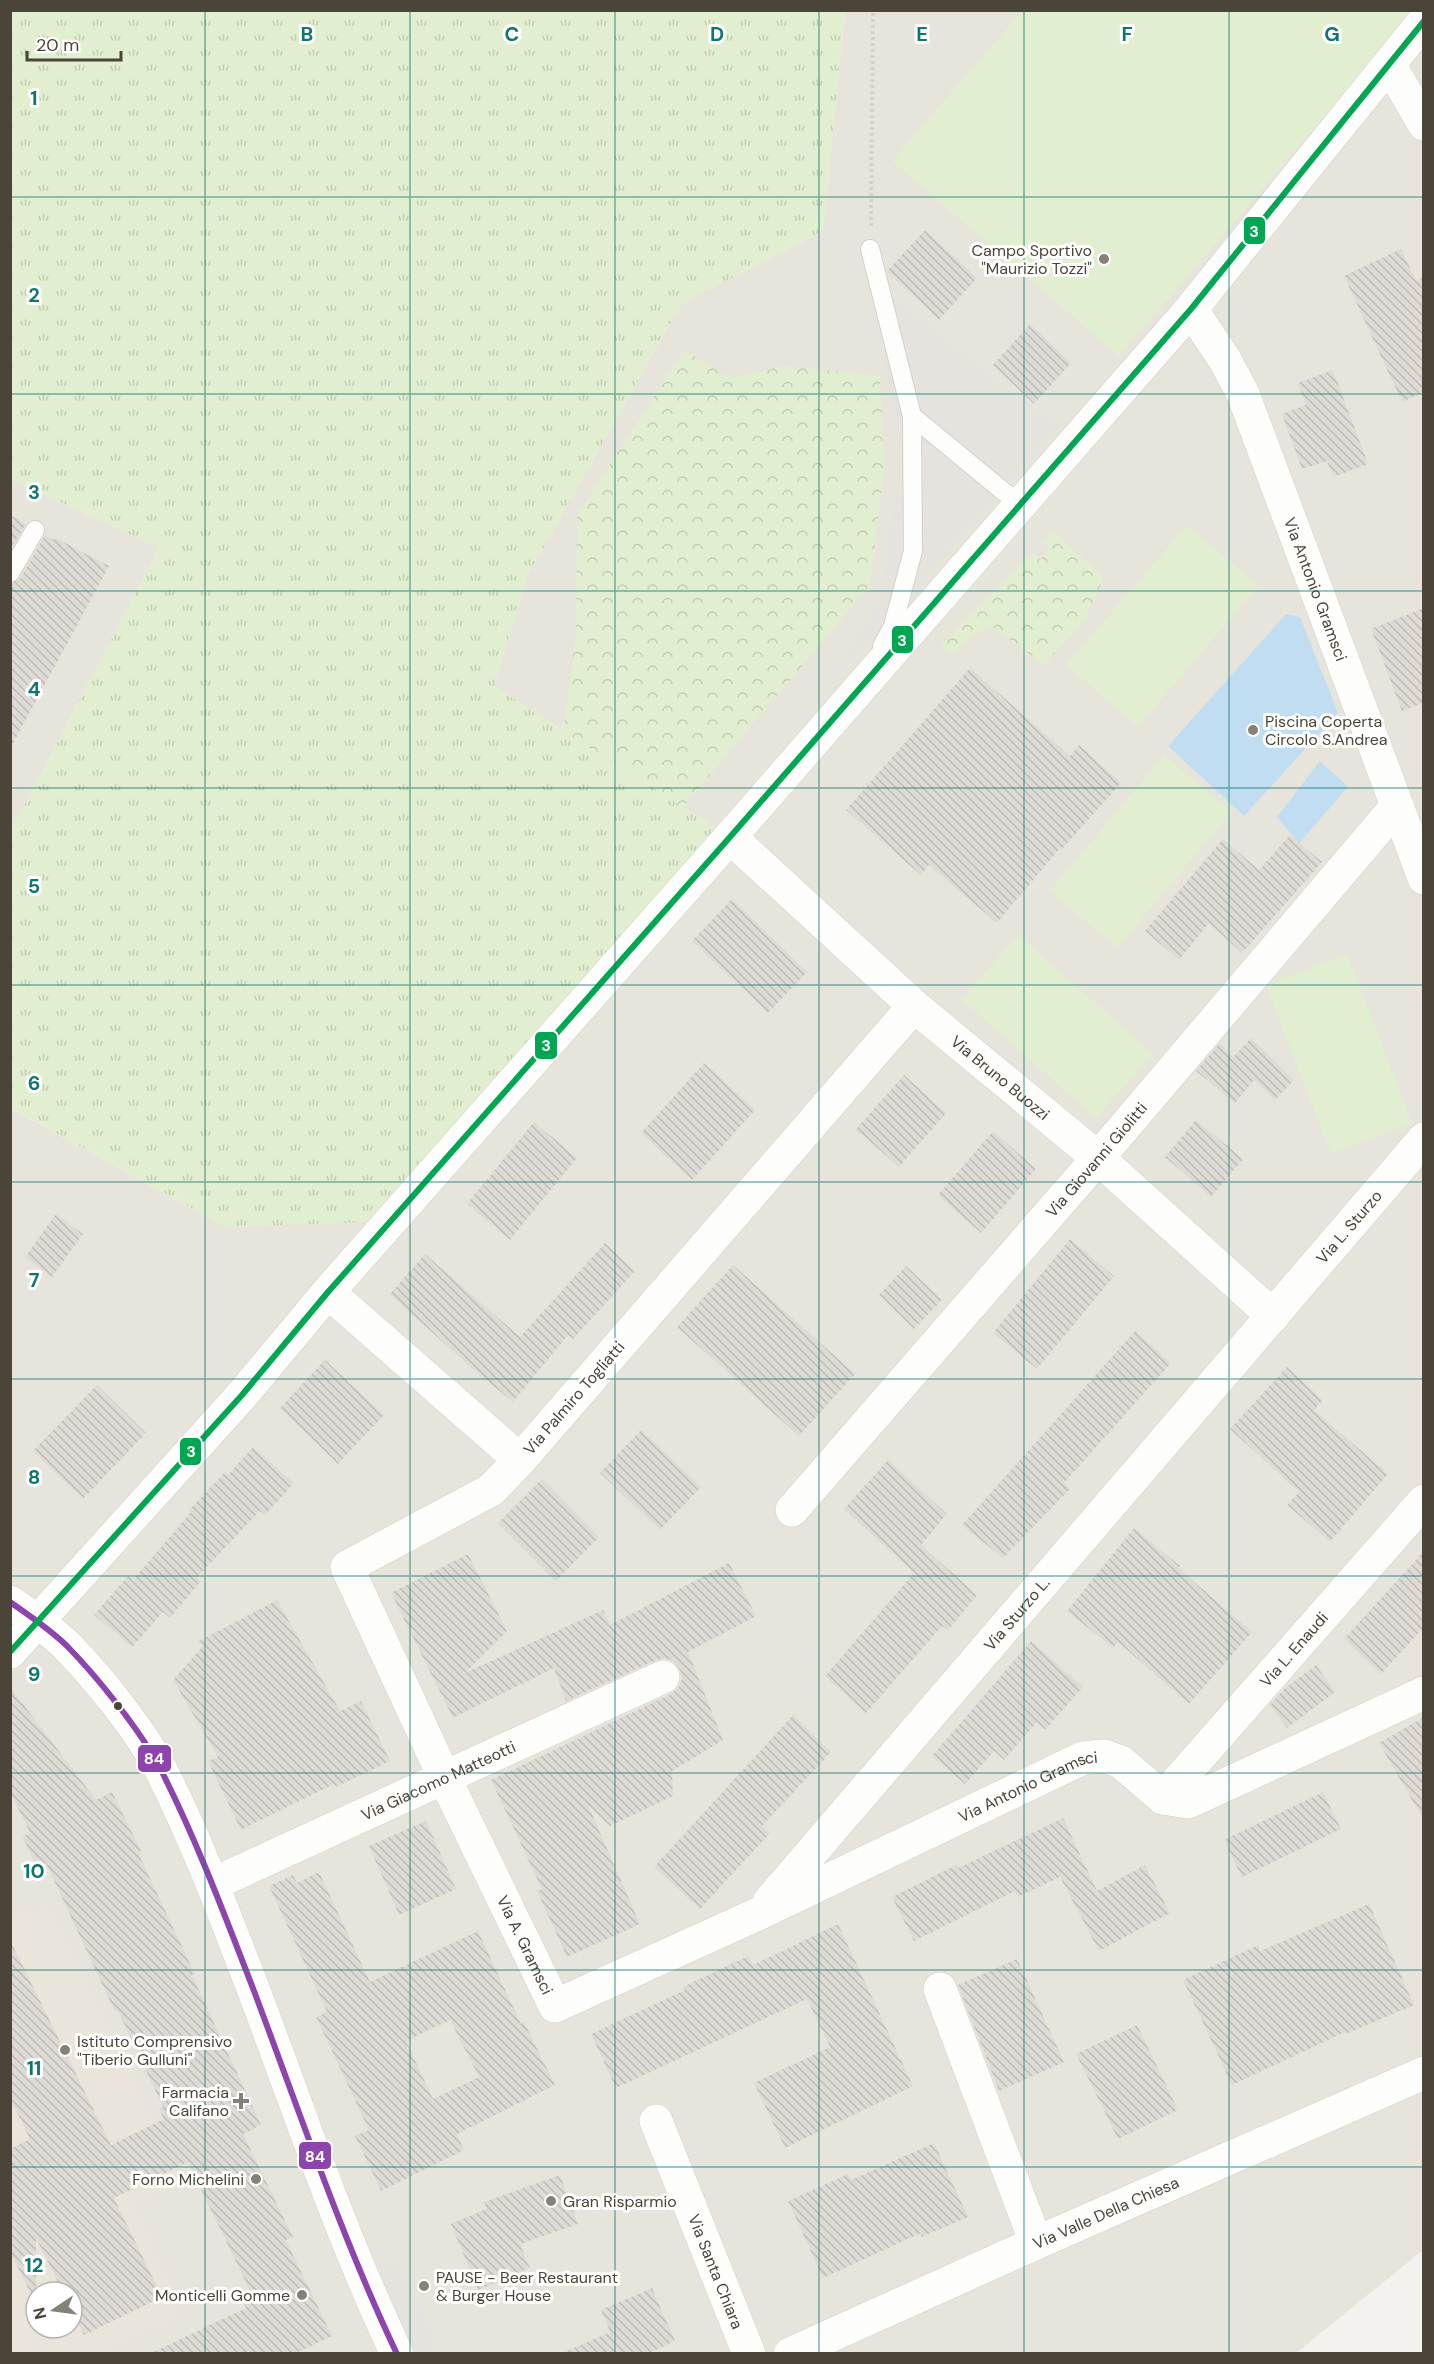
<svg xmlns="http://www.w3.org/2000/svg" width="1434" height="2364" viewBox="0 0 1434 2364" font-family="'DM Sans',sans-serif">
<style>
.residential{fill:#e7e4dc;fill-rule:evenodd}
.education{fill:#eae5da;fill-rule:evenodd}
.grass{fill:url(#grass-tufts)}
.forest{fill:url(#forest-crowns)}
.pitch{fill:#e1eecf}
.parking{fill:#e6e3df}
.water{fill:#c0ddf1}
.building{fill:url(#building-back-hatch);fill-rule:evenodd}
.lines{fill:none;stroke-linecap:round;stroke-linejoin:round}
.service-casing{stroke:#d2d0cb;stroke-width:20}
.minor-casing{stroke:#d2d0cb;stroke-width:34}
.tertiary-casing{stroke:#d2d0cb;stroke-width:34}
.path{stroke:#d3d2cc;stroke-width:4;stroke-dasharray:3 3;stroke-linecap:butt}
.service{stroke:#fdfdfc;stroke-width:18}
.minor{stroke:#fdfdfc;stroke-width:33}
.tertiary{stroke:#fdfdfc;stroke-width:33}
.bus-1-casing{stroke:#fff;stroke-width:10}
.bus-2-casing{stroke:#fff;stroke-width:10}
.bus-1{stroke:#8e44ad;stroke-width:6}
.bus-2{stroke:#00a651;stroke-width:6}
.grid{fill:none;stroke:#0f766e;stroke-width:1.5;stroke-opacity:0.55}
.poi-dot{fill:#868178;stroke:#fff;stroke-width:2}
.bus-dot{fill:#4b4439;stroke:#fff;stroke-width:2}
.labels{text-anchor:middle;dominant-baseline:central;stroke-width:6;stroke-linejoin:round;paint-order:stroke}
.poi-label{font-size:16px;fill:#4b4439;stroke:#fff;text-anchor:end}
.street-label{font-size:16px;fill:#4b4439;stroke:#fff}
.grid-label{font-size:20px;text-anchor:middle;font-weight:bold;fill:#0f766e;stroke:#fff;stroke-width:6;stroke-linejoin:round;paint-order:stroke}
.line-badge{stroke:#fff;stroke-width:2}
.badge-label{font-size:16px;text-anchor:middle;font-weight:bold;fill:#fff}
</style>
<defs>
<pattern id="grass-tufts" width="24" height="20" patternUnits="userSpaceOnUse" patternTransform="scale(1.5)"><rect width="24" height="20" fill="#e1eecf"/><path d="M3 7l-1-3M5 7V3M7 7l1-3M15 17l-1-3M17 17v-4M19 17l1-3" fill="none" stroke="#c3cdb2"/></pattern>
<pattern id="forest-crowns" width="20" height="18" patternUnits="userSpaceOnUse" patternTransform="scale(1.5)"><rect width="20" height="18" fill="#e1eecf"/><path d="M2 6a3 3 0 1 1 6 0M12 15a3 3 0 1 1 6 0" fill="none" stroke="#c3cdb2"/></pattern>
<pattern id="building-back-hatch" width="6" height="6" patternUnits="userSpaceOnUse" patternTransform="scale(1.5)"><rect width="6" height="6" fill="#dedbd6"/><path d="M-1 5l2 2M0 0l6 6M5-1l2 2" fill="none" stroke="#c0bdb8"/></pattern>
</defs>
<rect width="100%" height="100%" fill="#f4f2ee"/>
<path class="residential" d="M845 11H1423V2250L1296 2353H11L10 1108 226 1227 730 837 494 686 527 577 681 304 823 231ZM36 2292H72V2328H36Z
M11 479 159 548 11 831Z"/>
<path class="education" d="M49 1904 183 2180 136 2204 182 2316 103 2353 11 2354V1919ZM36 2292H72V2328H36Z"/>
<path class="grass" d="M11 11H845L823 231 681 304 527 577 494 686 730 837 391 1221 226 1227 11 1108V831L159 548 11 479Z"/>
<path class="forest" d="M684 350 729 378 783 366 880 376 884 469 870 585 683 807 563 731 576 635 577 515Z
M1053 531 1104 578 1085 620 1044 665 993 627 976 633 953 654 946 651 941 645 1033 552 1040 560 1050 549 1043 542Z"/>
<path class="pitch" d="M1022 11H1415L1119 356 892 161Z
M1187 525 1258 586 1138 727 1066 665Z
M1164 755 1231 812 1117 948 1050 891Z
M1018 935 1153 1054 1096 1118 961 999Z
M1347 954 1412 1123 1331 1154 1266 985Z"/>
<path class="parking" d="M874 282 1057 427 820 694 880 602 900 458Z
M397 2256 439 2353H413L374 2267Z"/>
<path class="water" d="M1286 614 1300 617 1338 713 1244 816 1168 746Z
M1320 761 1348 787 1299 843 1277 817Z"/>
<path class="building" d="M925 230 977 278 939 320 887 271Z
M1401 249 1416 280 1424 277V392L1402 402 1344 276Z
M1030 324 1071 363 1034 404 993 365Z
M1333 370 1368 464 1333 477 1327 461 1302 469 1282 414 1306 405 1298 383Z
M10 515 26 524 10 550Z
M45 535 54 540 56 538 109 566 10 749V584L20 579Z
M1424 608V703L1402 711 1371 629Z
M970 668 1070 756 1079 745 1121 783 1062 849 1061 847 997 923 929 865 921 875 846 810Z
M1290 835 1322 862 1242 953 1209 923 1179 960 1145 931 1223 839 1259 870Z
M732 899 807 972 768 1013 692 941Z
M1251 1038 1294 1080 1275 1100 1254 1080 1235 1103 1196 1071 1220 1043 1233 1057Z
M704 1063 755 1110 692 1180 641 1133Z
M904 1075 946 1113 899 1167 856 1129Z
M1196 1120 1243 1159 1211 1197 1165 1157Z
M534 1122 577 1158 510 1240 467 1204Z
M993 1131 1036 1169 981 1233 938 1195Z
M56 1214 83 1234 52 1277 25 1257Z
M1070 1239 1114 1276 1037 1369 993 1333Z
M605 1243 635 1271 573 1339 568 1335 513 1402 468 1365 390 1294 425 1254 520 1337Z
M733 1265 855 1374 799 1436 677 1327Z
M906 1266 942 1300 914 1329 879 1295Z
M1135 1331 1171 1363 1064 1483 1070 1489 1003 1558 962 1525Z
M325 1360 384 1415 338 1464 280 1408Z
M1287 1367 1323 1400 1314 1410 1388 1474 1330 1542 1287 1505 1299 1492 1230 1429Z
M97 1385 146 1433 83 1499 33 1451Z
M641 1430 701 1487 660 1530 600 1473Z
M253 1447 294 1483 265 1515 260 1511 197 1577 201 1581 170 1618 163 1612 132 1647 94 1615 128 1576 133 1580 191 1512 189 1510 225 1472 228 1475Z
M888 1460 947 1514 921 1545 977 1595 948 1630 942 1626 866 1713 825 1676 914 1573 844 1509Z
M542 1479 599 1537 556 1581 498 1523Z
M1134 1528 1180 1566 1178 1568 1252 1632 1189 1704 1118 1642 1113 1648 1067 1611Z
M1424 1551V1627L1381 1674 1344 1639Z
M468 1554 507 1631 465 1673 603 1610 610 1625 729 1563 756 1616 688 1652 723 1740 672 1771 673 1796 610 1826 588 1805 640 1924 567 1957 537 1891 542 1889 491 1780 671 1694 679 1687 682 1679 680 1670 673 1661 665 1658 656 1660 566 1701 554 1668 453 1718 391 1593Z
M277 1600 340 1711 361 1701 390 1761 336 1787 334 1784 241 1830 208 1761 218 1757 173 1680 203 1646 197 1642Z
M1031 1641 1083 1687 1045 1730 1037 1722 1004 1760 994 1751 965 1784 932 1756Z
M1316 1665 1335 1692 1287 1728 1270 1705 1284 1689Z
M10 1687 96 1800 112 1792 141 1851 138 1853 195 1974 192 1975 261 2125 243 2134 293 2237 286 2240 332 2336 294 2354H149L246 2308 243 2302 253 2297 188 2162 114 2198 162 2297 84 2335 72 2311V2292H63L36 2238V2304L10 2252V2149L30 2139 10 2098V1940L111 2145 164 2119 159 2109 163 2107 118 2011 115 2012 46 1863 37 1867 22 1836 30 1833 10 1792Z
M793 1715 831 1752 762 1826 770 1833 700 1909 654 1867Z
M1424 1717V1821L1379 1743Z
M1323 1792 1341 1829 1242 1877 1224 1840Z
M1063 1818 1097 1891 1145 1865 1170 1913 1099 1951 1060 1877 1018 1897 1015 1891 914 1941 892 1897 956 1865 958 1868Z
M426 1821 456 1889 399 1915 369 1846Z
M319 1872 370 1982 478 1931 521 2024 524 2022 555 2085 457 2134 464 2150 381 2191 355 2136 369 2130 316 2017 327 2012 269 1886 293 1875 297 1883ZM450 2020 479 2077 433 2099 406 2041Z
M1369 1904 1414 2005 1346 2034 1345 2032 1232 2085 1183 1980 1258 1945 1260 1951Z
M838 1924 913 2086 785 2148 754 2083 830 2047 807 1999 616 2088 591 2034 685 1990 683 1987 748 1956 753 1965Z
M1017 1959 1064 2062 999 2091 958 1985Z
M1137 2025 1178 2110 1118 2139 1076 2054Z
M934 2143 968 2217 922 2237 921 2233 823 2278 788 2201 848 2174 851 2180Z
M560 2175 578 2224 520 2244 530 2268 478 2290 451 2224 487 2209 484 2202Z
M652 2288 675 2341 647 2354H560L610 2332 601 2310Z"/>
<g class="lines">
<g class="service-casing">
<path id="service" d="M870 249 912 416 1020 505
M10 573 35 530
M882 646 893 626 913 551 912 416"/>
</g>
<g class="minor-casing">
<g id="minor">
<path d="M1389 64 1424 124"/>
<path id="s1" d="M1191 309 1225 360 1243 394 1424 878"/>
<path id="s2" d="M730 837 914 1006 1098 1158 1273 1316"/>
<path id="s3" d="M914 1006 520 1460 491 1490 347 1567 445 1779 555 2006 760 1913 1083 1758 1104 1756 1121 1762 1163 1798 1188 1802 1424 1693"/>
<path d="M328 1292 520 1460"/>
<path id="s4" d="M792 1510 1098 1158 1397 806"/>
<path d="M10 1652 242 1395 328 1292 730 837 1191 309 1424 21"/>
<path id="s5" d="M1163 1798 1424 1501"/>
<path id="s6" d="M213 1884 663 1677"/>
<path id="s7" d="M769 1902 1424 1139"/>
<path d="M940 1989 1036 2243"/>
<path id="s8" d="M656 2121 749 2354"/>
<path id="s9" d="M790 2354 1036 2243 1424 2073"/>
</g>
</g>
<g class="tertiary-casing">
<path id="tertiary" d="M10 1602C30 1616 51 1630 68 1647 98 1678 141 1731 161 1770 197 1841 225 1916 254 1991 300 2113 341 2236 397 2354"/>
</g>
<path class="path" d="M871 226 873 10"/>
<use href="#service" class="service"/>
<use href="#minor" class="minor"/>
<use href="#tertiary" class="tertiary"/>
<g class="bus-1-casing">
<path id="bus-1" d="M10 1602C30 1616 51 1630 68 1647 98 1678 141 1731 161 1770 197 1841 225 1916 254 1991 300 2113 341 2236 397 2354"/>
</g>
<g class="bus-2-casing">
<path id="bus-2" d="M10 1652 242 1395 328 1292 730 837 1191 309 1424 21"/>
</g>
<use href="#bus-1" class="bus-1"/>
<use href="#bus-2" class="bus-2"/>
</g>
<path class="grid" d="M205 10V2354M410 10V2354M615 10V2354M819 10V2354M1024 10V2354M1229 10V2354M10 197H1424M10 394H1424M10 591H1424M10 788H1424M10 985H1424M10 1182H1424M10 1379H1424M10 1576H1424M10 1773H1424M10 1970H1424M10 2167H1424"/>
<g class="poi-dot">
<circle cx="1104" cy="259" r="6"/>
<circle cx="1253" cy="730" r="6"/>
<circle cx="65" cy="2050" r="6"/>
<path d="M238 2092h6v6h6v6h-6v6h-6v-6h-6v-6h6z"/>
<circle cx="256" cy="2179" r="6"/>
<circle cx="551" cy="2201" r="6"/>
<circle cx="424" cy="2286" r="6"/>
<circle cx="302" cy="2295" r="6"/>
</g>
<circle class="bus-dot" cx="118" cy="1706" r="5"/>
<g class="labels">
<g class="poi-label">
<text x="1092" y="250">Campo Sportivo<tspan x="1092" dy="18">"Maurizio Tozzi"</tspan></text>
<text x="1265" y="721" text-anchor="start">Piscina Coperta<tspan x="1265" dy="18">Circolo S.Andrea</tspan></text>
<text x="77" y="2041" text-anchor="start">Istituto Comprensivo<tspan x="77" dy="18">"Tiberio Gulluni"</tspan></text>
<text x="229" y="2092">Farmacia<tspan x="229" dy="18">Califano</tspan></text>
<text x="244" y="2179">Forno Michelini</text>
<text x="563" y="2201" text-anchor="start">Gran Risparmio</text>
<text x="436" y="2277" text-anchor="start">PAUSE - Beer Restaurant<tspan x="436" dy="18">&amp; Burger House</tspan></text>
<text x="290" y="2295">Monticelli Gomme</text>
</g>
<g class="street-label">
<text stroke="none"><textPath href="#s1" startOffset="308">Via Antonio Gramsci</textPath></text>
<text stroke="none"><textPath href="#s2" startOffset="362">Via Bruno Buozzi</textPath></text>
<text stroke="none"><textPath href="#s4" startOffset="464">Via Giovanni Giolitti</textPath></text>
<text stroke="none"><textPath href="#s7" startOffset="890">Via L. Sturzo</textPath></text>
<text transform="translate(574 1398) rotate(-49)">Via Palmiro Togliatti</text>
<text stroke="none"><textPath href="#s7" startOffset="380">Via Sturzo L.</textPath></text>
<text stroke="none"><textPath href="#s5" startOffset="198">Via L. Enaudi</textPath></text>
<text stroke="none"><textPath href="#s6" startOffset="248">Via Giacomo Matteotti</textPath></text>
<text stroke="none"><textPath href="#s3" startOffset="1814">Via Antonio Gramsci</textPath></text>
<text stroke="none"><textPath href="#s3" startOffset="1224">Via A. Gramsci</textPath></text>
<text stroke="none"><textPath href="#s9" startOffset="346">Via Valle Della Chiesa</textPath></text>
<text stroke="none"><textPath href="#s8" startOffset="162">Via Santa Chiara</textPath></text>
</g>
</g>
<g class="grid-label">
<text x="307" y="41">B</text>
<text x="512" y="41">C</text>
<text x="717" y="41">D</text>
<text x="922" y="41">E</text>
<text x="1127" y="41">F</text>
<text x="1332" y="41">G</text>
<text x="34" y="105">1</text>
<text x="34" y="302">2</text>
<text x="34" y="499">3</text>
<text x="34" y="696">4</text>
<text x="34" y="893">5</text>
<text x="34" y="1090">6</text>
<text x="34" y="1287">7</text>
<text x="34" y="1484">8</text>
<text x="34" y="1681">9</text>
<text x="34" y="1878">10</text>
<text x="34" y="2075">11</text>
<text x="34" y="2272">12</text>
</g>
<g class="line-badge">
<rect x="1243" y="216" width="23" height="29" rx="6" fill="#00a651"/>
<rect x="891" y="625" width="23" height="29" rx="6" fill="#00a651"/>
<rect x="534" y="1031" width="24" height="29" rx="6" fill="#00a651"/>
<rect x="179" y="1437" width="23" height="29" rx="6" fill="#00a651"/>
<rect x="137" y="1744" width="35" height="29" rx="6" fill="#8e44ad"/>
<rect x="298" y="2141" width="34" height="29" rx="6" fill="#8e44ad"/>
</g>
<g class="badge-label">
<text x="1254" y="237">3</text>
<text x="902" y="646">3</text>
<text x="546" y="1051">3</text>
<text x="191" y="1457">3</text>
<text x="154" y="1764">84</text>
<text x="315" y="2162">84</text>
</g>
<rect width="1434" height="2364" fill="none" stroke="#4b4439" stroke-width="24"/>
<g transform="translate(54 2310) rotate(257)"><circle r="28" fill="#ffffff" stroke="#b7b4b0" stroke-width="1.5"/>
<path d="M0-4.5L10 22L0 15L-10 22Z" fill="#868178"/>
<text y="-9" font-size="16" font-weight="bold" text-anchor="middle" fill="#4b4439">N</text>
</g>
<path d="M27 51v9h94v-9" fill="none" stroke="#4b4439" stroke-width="3"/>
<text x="36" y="51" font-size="18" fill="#4b4439" stroke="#ffffff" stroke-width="4.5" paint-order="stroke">20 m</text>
</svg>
